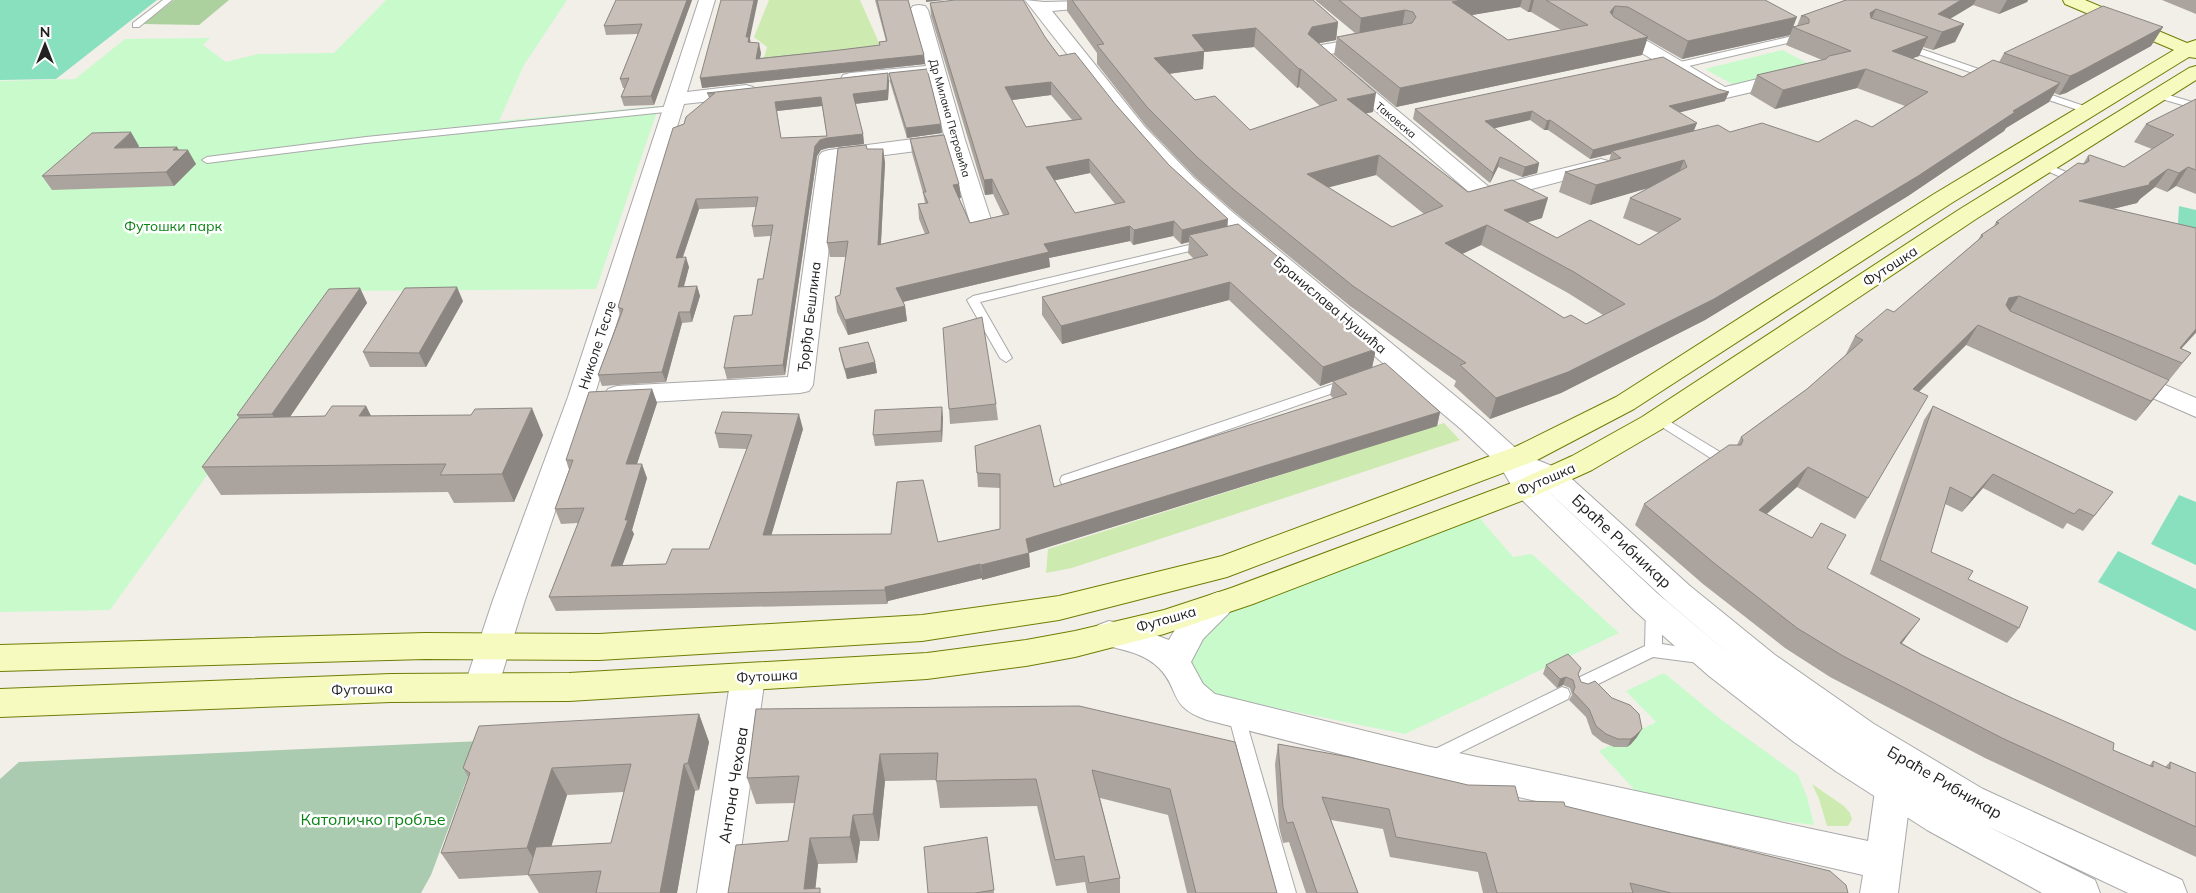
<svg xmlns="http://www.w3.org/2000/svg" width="2196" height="893" viewBox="0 0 2196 893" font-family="Mulish,sans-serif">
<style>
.grass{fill:#cdebb0}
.forest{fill:#add19e}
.cemetery{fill:#aacbaf}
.park{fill:#c8facc}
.pitch{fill:#88e0be}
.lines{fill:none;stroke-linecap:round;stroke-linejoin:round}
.service-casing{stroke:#a9a9a9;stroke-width:2}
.minor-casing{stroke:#a9a9a9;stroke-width:2}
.tertiary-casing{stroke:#a9a9a9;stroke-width:2}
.secondary-casing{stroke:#707d05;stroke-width:2}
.service{fill:#fff;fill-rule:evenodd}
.minor{fill:#fff;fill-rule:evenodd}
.tertiary{fill:#fff;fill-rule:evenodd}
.secondary{fill:#f7fabf;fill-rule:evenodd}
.wall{fill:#aba49e;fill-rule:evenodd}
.shaded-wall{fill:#8b8681}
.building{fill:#c7bfb8;stroke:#8b8681;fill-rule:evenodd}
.labels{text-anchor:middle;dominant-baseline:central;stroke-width:5;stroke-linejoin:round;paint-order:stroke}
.far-street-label{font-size:11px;fill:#222;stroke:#fff}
.park-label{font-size:14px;fill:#0c8416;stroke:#fff}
.street-label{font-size:14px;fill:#222;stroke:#fff}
.near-street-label{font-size:16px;fill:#222;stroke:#fff}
.near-park-label{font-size:16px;fill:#0c8416;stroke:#fff}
</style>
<rect width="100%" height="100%" fill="#f2efe9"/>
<path class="grass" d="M769 0H860L880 45 763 61 767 47 754 37Z
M1444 423 1460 440 1072 568 1046 573 1048 549Z
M1812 784 1844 806 1850 813 1852 819 1848 826H1827L1819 799Z"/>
<path class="forest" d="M174 0H229L199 25 143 24Z"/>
<path class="cemetery" d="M481 741 431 875 421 893H0V779L19 762Z"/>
<path class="park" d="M386 0H567L524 65 499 121 659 106 596 289 340 291 110 610 0 612V81L75 79 125 39 210 38 203 45 226 62 258 54 334 53Z
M1782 50 1813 66 1734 85 1705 69Z
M1477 515 1513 557 1532 554 1619 633 1405 734 1217 696 1198 679 1189 664 1195 636 1222 611Z
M1664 673 1719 718 1798 775 1807 797 1814 825 1757 818 1640 796 1599 751 1656 722 1626 691Z"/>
<path class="pitch" d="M0 0H157L56 79 0 80Z
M2179 206 2196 210V247L2177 242Z
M2179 495 2196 502V565L2151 544Z
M2118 551 2196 589V631L2098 582Z"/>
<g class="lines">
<g class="service-casing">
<path id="service" d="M163 0H172L139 27H133V23Z
M1797 35 1801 38 1800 40 1676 69 1671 66 1676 63Z
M1904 43 1993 74 1995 76 1990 79 1987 78 1901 48 1900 46Z
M2034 89 2090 108 2092 110 2087 113 2084 112 2031 94V90Z
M2158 92 2196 103V109L2155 97V93Z
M672 106 677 109 675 111 366 143 207 163 202 160 207 157 366 137Z
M2044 163 2076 176 2077 178 2072 181 2068 180 2040 168V164Z
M1206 241 1210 242 1212 244 1210 246 980 302 1012 358 1006 362 1000 358 967 300 973 296Z
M1348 379 1353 380 1354 383 1353 386 1072 484H1062L1060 480 1062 476Z
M1659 415 1730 458 1732 461 1730 464H1720L1654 422 1652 419 1654 416Z
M1654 603 1660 605 1662 609V644L1705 651 1707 656 1705 661 1699 663 1653 657 1590 688 1584 690 1578 688 1576 683 1578 678 1645 646 1646 609 1648 605Z
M1562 687 1568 689 1570 694 1568 699 1437 764 1431 767 1425 764 1422 759 1425 754Z
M1236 707 1242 709 1244 714 1296 893H1276L1228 714 1230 709Z"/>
</g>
<g class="minor-casing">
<path id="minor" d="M699 0H715L687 92 746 85 753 87 755 91 753 95 746 97 684 104 594 397 525 600 498 687 493 697 481 701 469 697 464 687 493 600 568 397Z
M1025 0 1044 2 1125 0 1123 4 1117 5 1052 11 1145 127 1194 178 1230 210 1482 418 1520 452 1524 459 1520 466 1510 469 1500 466 1462 430 1214 220 1170 178 1117 118Z
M919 5 925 6 928 10 965 140 993 226 990 231 982 233 974 231 971 226 947 147 839 161 813 385 809 391 800 393 617 404 608 401 604 395 608 389 617 386 788 377 819 156 822 152 829 150 944 135 929 76 850 85 843 83 841 79 843 75 850 73 926 66 910 10 913 6Z
M1616 25 1622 26 1725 87 1790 71 1797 73 1799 77 1797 81 1790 83 1722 99 1715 97 1610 34 1607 30 1610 26Z
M1373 36 1379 37 1382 41 1379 45 1330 54 1489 187 1601 159 1608 161 1611 165 1608 169 1493 199 1485 200 1477 199 1307 51 1310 47 1316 46Z
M2125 368 2196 398V417L2116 382 2112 376 2116 370Z
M1218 592 1229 595 1234 604 1229 613 1203 639 1191 662 1203 684 1215 694 1426 746 1868 841 1875 791 1880 780 1893 775 1906 780 1911 791 1898 893H1860L1863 875 1426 776 1207 720C1167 706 1181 690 1159 668 1142 651 1119 650 1098 643L1093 634 1098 625 1109 621 1126 624 1169 640C1180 620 1195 599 1218 592Z
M748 663 760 667 765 677 735 893H697L731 677 736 667Z"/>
</g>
<g class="tertiary-casing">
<path id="tertiary" d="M1510 449 1562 470 1690 586 1775 655 1874 724 1983 789 2182 880 2187 893H2128L1987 826 2095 880 2100 893H2042L1927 830 1837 772 1794 742 1709 676 1635 611 1517 495 1496 459 1500 452ZM1539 483 1668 602 1735 659 1657 593Z"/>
</g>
<g class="secondary-casing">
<path id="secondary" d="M2063 0H2085L2187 43 2196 40V58L2189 57 1950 204 1634 409 1537 460 1227 577 1059 620 922 641 599 660 425 659 0 671V645L425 633 599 634 922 615 1059 596 1222 556 1517 446 1616 397 1934 194 2174 50 2065 4Z
M2196 66V80L1976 219 1662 429 1592 470 1537 495 1253 604 1164 634 1075 657 1026 666 927 679 569 701 391 702 0 717V689L391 674 569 673 927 653 1026 640 1075 631 1164 610 1231 588 1517 481 1572 456 1642 417 1960 209 2189 68Z"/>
</g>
<use href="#service" class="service"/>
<use href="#minor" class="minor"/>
<use href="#tertiary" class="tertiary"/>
<use href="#secondary" class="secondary"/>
</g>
<path class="wall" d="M616 0H692L654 105 624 106 621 97 625 88H623L620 79 638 34 606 35 604 26Z
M873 0H908L924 55 925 64 702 88 750 38V42L761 53 760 58 840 50 880 45 879 42 886 41 875 0Z
M1067 0H1313L1338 22 1336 40 1319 43 1373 112 1366 113 1468 192 1542 218 1527 222 1557 238 1639 245 1659 233 1623 218 1630 198 1650 187 1590 205 1559 192 1565 172 1609 161 1611 154 1590 159 1548 130H1544L1530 120 1494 128 1539 163 1537 173 1522 177 1498 167 1490 183 1413 119 1415 109 1725 101 1679 112 1694 131 1730 132 1818 142 1872 127 1905 106 1857 88 1775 109 1750 94 1757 75 1822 60 1786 45 1790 35 1682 59 1647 39 1642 55 1396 107 1334 55 1337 37 1355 33 1315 0H1765L1793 27 1797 26 1801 16 1846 0H2028L2027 2 1999 14 1973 5 1950 19 1964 24 1955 42 1933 50 1923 47 1919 56 1912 58 1963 77 1999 62 2004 53 2163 27 2151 46 2066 93 2059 95 2054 93 2049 102 2006 128 2004 131 1908 196 1705 320 1561 393 1490 419 1454 386 1456 381 1350 306 1231 209 1195 177 1146 126 1097 64V53L1067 11ZM1520 7 1528 12H1531L1561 30 1508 40 1472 15ZM1254 47 1297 88 1299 87 1320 106 1250 130 1195 100 1169 74 1203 69 1204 52ZM1376 175 1424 214 1392 227 1328 187ZM1481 245 1568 293 1603 315 1586 324 1564 318 1462 254Z
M2162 0H2196V14Z
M930 3 1045 37 1059 56 1116 105 1169 165 1228 226 1282 260 1281 267 1376 349 1372 367 1440 412 1437 426 1029 553 1030 567 982 580V578L888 601 887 604 556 611 549 597 578 523 561 524 555 509 569 470 566 460 652 389 657 403 637 464 647 478 632 530 634 534 622 565 666 564 709 549 747 449 719 448 715 433 803 429 771 535 938 542 1000 529V488L978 487 975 446 1054 487 1334 399 1330 395 1333 381 1320 386 1229 300 1062 344 1042 315V297L1194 259 1188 253 1189 242 1181 244 1173 236 1133 245 1130 241 1049 258 1050 267 903 302 905 306 907 321 848 335 837 312 835 297 840 295 846 257H830L827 243 867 149H883L885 163 881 244 925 234 919 219 918 204 925 203 923 193 912 153 910 139 959 184 961 198H959L970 223 1003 215 993 194 985 195 931 16ZM1051 95 1072 120 1026 127 1011 100ZM1090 173 1115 204 1075 213 1055 180Z
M888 73 889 82 888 100 855 104 863 134 864 144 828 148 821 150 817 156 785 375 727 379 724 368 752 315 763 279 771 236 754 237 752 226 756 207 699 209 683 257 689 267 684 286H697L700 296 692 322 682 323 666 382 602 386 598 375 620 315 618 307 684 124 709 98 707 93ZM822 106 827 136 781 138 777 111Z
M889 73 942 133 907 138 890 82Z
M2196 99V194L2176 186 2167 192 2155 187 2140 199 2137 203 2113 209 2196 228V333L2181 349 2191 353 2136 421 1966 345 1919 392 1868 498 1855 519 1797 487 1767 514 1905 639 1902 643 1922 655 2113 750 2149 766 2153 761 2165 767 2170 762 2196 773V857L1985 758 1830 677 1785 648 1703 584 1635 525 1644 504 1737 445 1741 437 1807 389 1845 356 1855 336 1894 312 1978 240 1981 235 1994 226 1996 222 2083 164 2088 156 2124 167 2152 149 2134 142 2146 124Z
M139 146 138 148 177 147 179 150 196 164 174 186 52 190 42 176Z
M360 288 367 303 290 417 325 416 366 406 371 416 543 435 514 502 454 503 448 492 221 495 202 467 239 418 237 415Z
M463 301 426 367H370L363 352Z
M839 348 875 362 877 373 847 379 841 359Z
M996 404 998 420 950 424 949 409Z
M1933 406 2113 492 2083 531 2067 523 2063 529 1983 488 1962 512 1945 504 1931 552 2019 628 2007 643 1870 574 1924 420Z
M943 417 942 442 875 446 873 435Z
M1546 665 1581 668 1578 675 1581 682 1637 737 1631 744 1627 747H1614L1602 742 1592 734 1586 717 1569 700 1572 695 1570 688 1563 685 1557 688 1543 674Z
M756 709 1235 742 1277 893H1187L1168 815 1100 798 1120 878V893H1087L1085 882 1056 886 1037 806 940 808 936 780 885 781 879 841H860L857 863 818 864 815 888 728 893 788 841 795 803 756 804 747 778Z
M699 714 709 742 699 790 695 791 677 893H539L528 875 459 879 441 853 468 777 463 768ZM624 792 611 843 551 846 567 795Z
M1278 744 1519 801 1565 806 1848 893H1483L1478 872 1390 857 1383 829 1331 820 1358 893H1306L1289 842 1283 843 1279 827 1275 764Z
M987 837 994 893H928Z"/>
<path class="shaded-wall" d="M687 0H692L654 105 651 96Z
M754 0H758L750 38 751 47 746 37Z
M926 0H945L926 2Z
M1461 0H1522L1520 7 1448 19 1452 2Z
M1531 0H1534L1531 12H1528Z
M1961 0H1976L1973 5 1933 29 1938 14Z
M2007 0H2028L2027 2 1999 14Z
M1615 6 1610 24V12Z
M1876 9 1868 27 1870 13Z
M1405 10 1402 28 1359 36 1361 18Z
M1797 17 1790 35 1682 59 1688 41Z
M1338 22 1336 40 1310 45 1308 34 1312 27Z
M1964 24 1955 42 1933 50 1942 32Z
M2163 27 2151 46 2066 93 2059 95 2070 76Z
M1256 28 1254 47 1204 52 1203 69 1153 76 1154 58 1192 35Z
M1648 37 1642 55 1396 107 1400 88Z
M1928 37 1919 56 1884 69 1892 51Z
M759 43 761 53 758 69 756 59Z
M924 55 925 64 702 88 700 78Z
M1299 69H1301L1299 87 1297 88Z
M1866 69 1857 88 1775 109 1783 90Z
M888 73 889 82 888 100 854 104 853 94Z
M1051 82V95L1005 101V87Z
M2060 83 2049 102 2006 128 2004 131 1908 196 1705 320 1561 393 1490 419 1496 398 2013 111Z
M1729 92 1725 101 1666 116 1669 106Z
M1376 93 1373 112 1344 118 1347 99Z
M821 97 822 106 777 111 775 102Z
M1532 111 1530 120 1483 131 1485 121Z
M1550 120 1548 130H1544L1547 121Z
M1697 123 1693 133 1612 151 1611 154 1590 159 1593 150Z
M941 124 942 133 907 138 906 128Z
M131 132 139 146 122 162 114 148Z
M863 134 864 144 828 148 821 150 817 156 785 375 783 365 815 146 820 140 827 138Z
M177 147 182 156 188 150 196 164 174 186 166 172 173 150Z
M883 149 885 163 880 260 878 245Z
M1379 155 1376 175 1304 194 1307 174Z
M1500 157 1498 167 1490 183 1493 173Z
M1089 159 1090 173 1047 182 1046 167Z
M1684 160 1676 180 1590 205 1596 185Z
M1539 163 1537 173 1522 177 1525 167Z
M2188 167 2176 186 2167 192 2179 173Z
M2168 169 2155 187 2140 199 2137 203 2067 220 2079 201 2150 182Z
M992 179 993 194 985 195 984 180Z
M959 184 961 198 954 199 953 185Z
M1548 198 1542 218 1499 231 1504 210Z
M696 199 699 209 679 268 676 258Z
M1228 219 1227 233 1189 235V242L1181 244 1182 230Z
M1174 221 1173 236 1133 245 1134 230Z
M1487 225 1481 245 1441 264 1445 243Z
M1130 226V241L1049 258 1050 267 898 303 896 288 1044 244Z
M686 257 689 267 681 297 678 287Z
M1282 260 1280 278 1278 265Z
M1230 282 1229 300 1062 344 1061 326Z
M697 286 700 296 692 322 690 312Z
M457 287 463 301 426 367 419 353Z
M360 288 367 303 281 430 272 414Z
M2019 296 2007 315 1996 318 2009 298Z
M905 306 907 321 848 335 845 320Z
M679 312 682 323 666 382 662 372Z
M1978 325 1966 345 1901 409 1913 389Z
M2196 329V332L2172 359 2180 348Z
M1376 349 1372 368 1320 386 1323 367Z
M875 362 877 373 847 379 845 369Z
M2169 380 2153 400 2136 421 2151 401Z
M652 389 657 403 632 479 626 464Z
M366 406 380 434 359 416Z
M942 407 943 417 942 442 941 431Z
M532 408 543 435 514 502 502 474Z
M1440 412 1437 426 1029 553 1030 567 982 580 981 565 1026 539Z
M799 414 803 429 767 550 763 535Z
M642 464 647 478 632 530 634 534 617 580 611 566Z
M1808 467 1797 487 1748 530 1759 510Z
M1993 474 1983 488 1962 512 1972 498Z
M980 564 982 578 888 601 887 604 885 590V587Z
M1920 619 1905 639 1886 663 1900 643Z
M1566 677 1563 685 1557 688 1560 679Z
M699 714 709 742 699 790 688 763Z
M1642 729 1637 737 1631 744 1627 747 1631 739Z
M880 754 885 781 879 841 873 814Z
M684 764 695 791 677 893H660Z
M552 768 567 795 543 874 527 848Z
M853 815 860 841 857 863 850 837Z
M810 838 818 864 815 893 804 889Z"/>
<path class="building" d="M616 0H687L651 96 621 97 629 78 620 79 642 24 604 26Z
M721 0H754L746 37H749L748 42 759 43 756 59 840 50 880 45 879 42 887 41 877 0H908L924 55 700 78Z
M955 0H1023L1045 37 1059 56 1075 53 1116 105 1169 165 1228 219 1182 230 1174 221 1134 230 1130 226 1044 244 1049 252 896 288 905 306 845 320 835 297 840 295 848 241 827 243 838 148 866 145 867 149H883L878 245 929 233 918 204 928 203 923 192H926L910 139 944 135 959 184 953 185 970 223 1009 214 992 179 984 180 930 3ZM1051 82 1082 119 1026 127 1005 87ZM1089 159 1125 202 1075 213 1046 167Z
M1072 0H1313L1338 22 1312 27 1308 34 1376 93 1347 99 1468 192 1512 180 1548 198 1504 210 1557 238 1590 220 1639 245 1681 219 1630 198 1687 167 1684 160 1596 185 1565 172 1621 158 1612 151 1718 125 1730 132 1762 123 1818 142 1856 120 1872 127 1928 92 1866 69 1783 90 1757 75 1826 59 1829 56 1851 51 1793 27 1809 23V19L1805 16H1801L1846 0H1961L1938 14 1964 24 1942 32 1876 9 1870 13 1871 18 1928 37 1892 51 1963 77 1993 60 2060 83 2013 111 2015 112 1918 176 1714 299 1568 372 1496 398 1460 365 1466 363 1353 286 1233 189 1197 157 1147 107 1097 45 1104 44ZM1256 28 1299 69H1301L1337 100 1250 130 1215 96 1195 100 1154 58 1205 51 1192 35ZM1379 155 1443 206 1392 227 1307 174ZM1487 225 1574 272 1625 304 1586 324 1571 315 1564 318 1445 243Z
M1339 0H1461L1452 2 1508 40 1588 25 1546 0H1765L1797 17 1688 41 1628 7 1615 6 1610 12 1614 17 1648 37 1400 88 1337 37 1412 23 1416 17 1413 12 1405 10 1361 18Z
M2103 6 2163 27 2077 73 2070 76 2004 53Z
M1663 57 1718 89 1729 92 1669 106 1697 123 1593 150 1550 120 1547 121 1532 111 1485 121 1539 163 1525 167 1500 157 1493 173 1415 109Z
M927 69 941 124 906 128 889 73Z
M888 73 887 90 853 94 863 134 827 138 820 140 815 146 783 365 724 368 734 316 752 315 758 279H763L773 225 752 226 758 197 696 199 676 258 686 257 678 287 697 286 690 312H679L662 372 598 375 623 309 618 307 673 128 684 124 686 117 715 93H707ZM821 97 827 136 781 138 775 102Z
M2196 99V170L2188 167 2179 173 2168 169 2150 182 2149 185 2079 201 2196 228V329L2180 348 2191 353 2182 363 2019 296 2009 298 2006 305 2010 311 2169 380 2151 401 1978 325 1913 389 1928 396 1868 498 1808 467 1759 510 1812 538 1821 523 1846 535 1827 568 1920 619 1900 643 1922 655 2014 699 2114 743 2113 750 2153 767V761L2170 769V762L2196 773V827L2002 738 1843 656 1797 628 1714 563 1644 504 1729 445H1741L1743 440 1741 437 1807 389 1863 340 1855 336 1887 309 1894 312 1983 236 1981 235 1999 223 1996 222 2047 185 2078 163 2084 164 2089 161 2088 156 2090 155 2124 167 2174 135 2146 124Z
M131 132 114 148 177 147 173 150H188L166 172 42 176 92 133Z
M1238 224 1282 260 1278 265 1376 349 1323 367 1230 282 1061 326 1042 297 1208 255 1189 235Z
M457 287 419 353 363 352 405 288Z
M360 288 272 414 237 415 329 289Z
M982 317 996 404 949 409 943 328Z
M868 342 875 362 845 369 839 348Z
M1385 363 1440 412 1026 539 1029 553 981 565 980 564 885 587V590L549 597 584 508 555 509 573 460H566L589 392 652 389 626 464H642L625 520H628L611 566 666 564 672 549H709L752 435 715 433 722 412 799 414 763 535 891 534 897 482 923 480 938 542 1000 529V474L977 473 975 446 1040 425 1054 487 1347 394 1333 381Z
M332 406H366L359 416 471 415 475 409 532 408 502 474 440 475 446 464 202 467 239 418 325 416Z
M1933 406 2113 492 2094 516 2079 509 2074 514 1993 474 1972 498 1950 487 1931 552 1973 571 1968 579 2028 607 2019 628 1880 560Z
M942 407 941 431 873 435 875 410Z
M1568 654 1581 668 1578 674 1581 682 1588 684 1595 681 1612 698 1630 705 1639 714 1642 729 1635 736 1631 739H1618L1606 734 1596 726 1589 709 1573 692 1575 687 1573 680 1566 677 1560 679 1546 665Z
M1079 706 1235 742 1277 893H1196L1170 789 1092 770 1120 878 1089 883 1084 856 1055 860 1036 779 936 781 938 753 880 754 873 814 853 815 850 837 810 838 804 889 820 888V893H728L736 845 788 841 799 776 747 778 756 709Z
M699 714 688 763 684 764 660 893H596L601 871 528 875 536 847 611 843 631 764 552 768 527 848 441 853 470 773 463 768 479 726Z
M1278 744 1349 757 1468 785 1515 786 1519 801 1564 802 1565 806 1830 871 1846 885 1848 893H1671L1630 883 1633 893H1497L1486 853 1396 837 1389 809 1322 797 1358 893H1317L1293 822 1287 823 1283 807Z
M987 837 994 890 975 893H928L924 847Z"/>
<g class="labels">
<g class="far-street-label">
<text transform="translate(950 118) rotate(74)">Др Милана Петровића</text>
<text transform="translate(1396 120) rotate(40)">Таковска</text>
</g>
<g class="park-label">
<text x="173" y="226">Футошки парк</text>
</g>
<g class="street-label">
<text transform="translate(1890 266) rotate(-33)">Футошка</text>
<text transform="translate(1330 305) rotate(40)">Бранислава Нушића</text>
<text transform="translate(809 317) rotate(-83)">Ђорђа Бешлина</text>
<text transform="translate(597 345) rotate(-72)">Николе Тесле</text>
<text transform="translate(1546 479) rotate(-23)">Футошка</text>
<text transform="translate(1166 619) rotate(-16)">Футошка</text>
<text transform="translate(767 676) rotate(-3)">Футошка</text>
<text transform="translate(362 689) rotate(-2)">Футошка</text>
</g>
<g class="near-street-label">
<text transform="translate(1622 541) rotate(43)">Браће Рибникар</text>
<text transform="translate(1945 782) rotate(30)">Браће Рибникар</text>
<text transform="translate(733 785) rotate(-81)">Антона Чехова</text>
</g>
<g class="near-park-label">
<text x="373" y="819">Католичко гробље</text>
</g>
</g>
<g transform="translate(45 45)" stroke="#ffffff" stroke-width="4" paint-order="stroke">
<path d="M0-4L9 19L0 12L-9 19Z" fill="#222222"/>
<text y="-8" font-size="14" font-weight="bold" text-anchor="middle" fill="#222222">N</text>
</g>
</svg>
